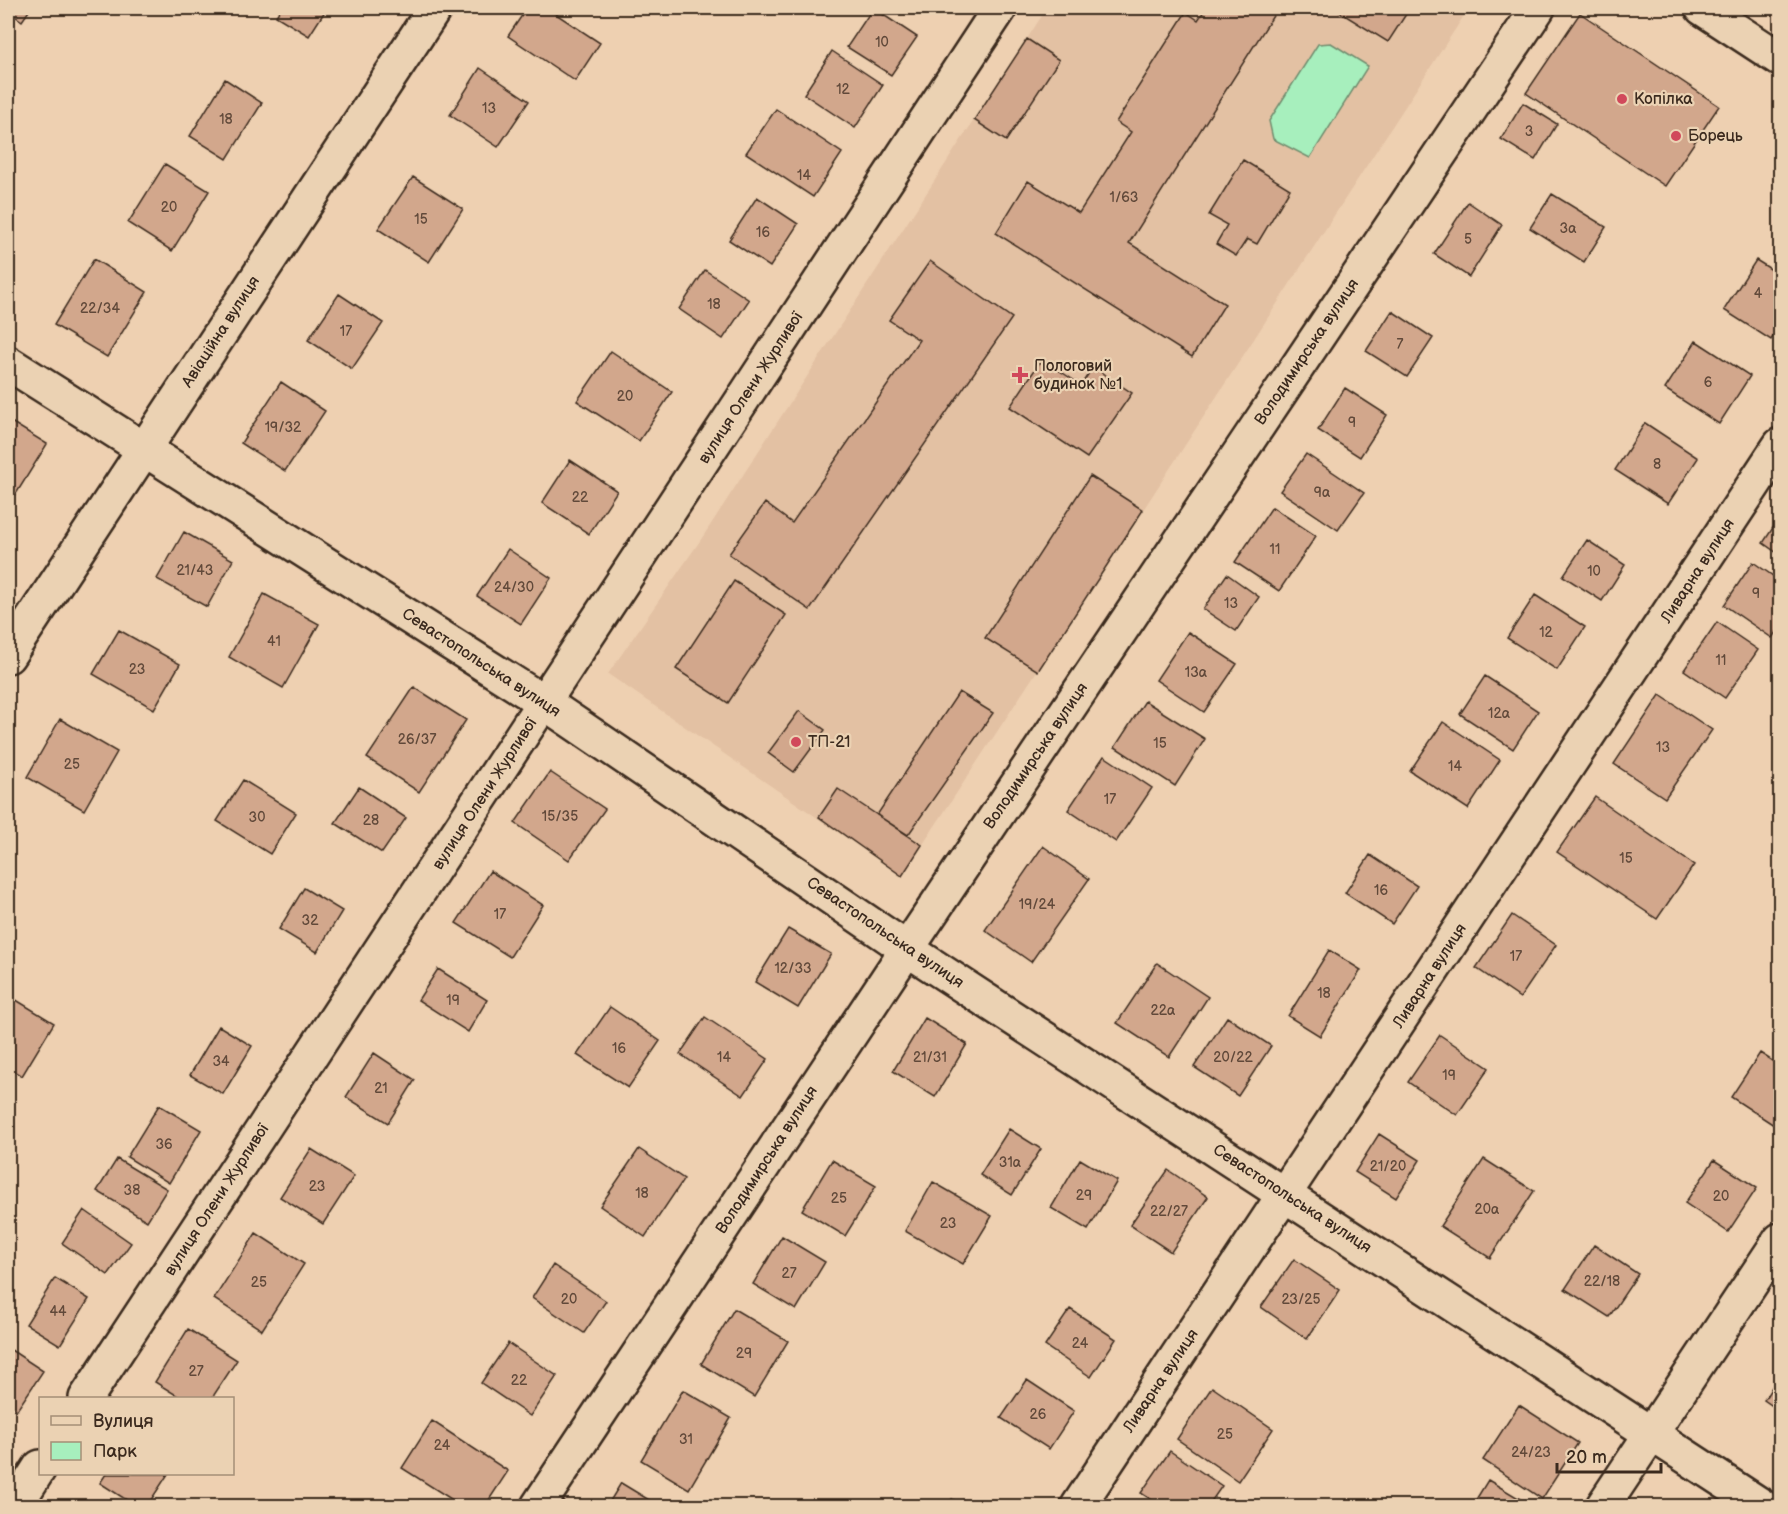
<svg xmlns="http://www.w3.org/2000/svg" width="1788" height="1514" viewBox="0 0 1788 1514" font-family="'Balsamiq Sans',sans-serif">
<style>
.built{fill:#e3c1a3}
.green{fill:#a7efbd;stroke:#718c6e;stroke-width:1.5}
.building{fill:#d2a78c;stroke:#3b2a1e;stroke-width:1.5}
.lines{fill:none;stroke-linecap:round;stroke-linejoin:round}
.minor-casing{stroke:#3b2a1e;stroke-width:38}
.primary-casing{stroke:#3b2a1e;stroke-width:38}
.minor{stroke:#ebd2b3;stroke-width:33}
.primary{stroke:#ebd2b3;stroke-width:33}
.poi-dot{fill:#d1495b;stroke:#ebd2b3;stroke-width:2}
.labels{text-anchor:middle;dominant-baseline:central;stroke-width:4.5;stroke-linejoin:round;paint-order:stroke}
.number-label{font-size:14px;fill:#61493a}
.poi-label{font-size:16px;fill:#3b2a1e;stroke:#ebd2b3;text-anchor:start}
.street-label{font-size:16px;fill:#3b2a1e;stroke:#ebd2b3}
</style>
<rect width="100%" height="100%" fill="#eed0b1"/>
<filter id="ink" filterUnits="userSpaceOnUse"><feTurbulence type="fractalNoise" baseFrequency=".0167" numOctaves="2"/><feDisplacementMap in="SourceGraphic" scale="12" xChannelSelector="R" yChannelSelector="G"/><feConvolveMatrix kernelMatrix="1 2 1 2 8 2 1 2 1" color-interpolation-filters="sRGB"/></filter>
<g filter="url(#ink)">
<path class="built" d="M1047 8H1469L1143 510 902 876 608 674 702 538Z"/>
<path class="green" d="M1331 43 1368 66 1310 158 1273 139 1269 121 1318 44Z"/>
<path class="building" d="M8 8H31L22 21 8 11Z
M281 8H327L309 36 276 16Z
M527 8H547L600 43 575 81 508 36Z
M873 8 917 37 891 75 847 47Z
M917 8H934L929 15Z
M1206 8H1278L1129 243 1225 304 1192 357 996 233 1028 181 1079 213 1131 132 1116 122 1186 12 1198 20Z
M1333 8H1410L1388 42Z
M1580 13 1719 106 1665 186 1526 93Z
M1027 39 1059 60 1006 141 974 120Z
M832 51 883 85 855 128 804 94Z
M480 68 529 101 498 147 450 115Z
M225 79 262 103 227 159 190 136Z
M1523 103 1557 124 1535 160 1501 139Z
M776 109 842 153 813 197 746 153Z
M1243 160 1290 189 1257 244 1247 239 1236 256 1216 244 1227 225 1209 215Z
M165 164 209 191 172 251 128 223Z
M413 177 463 209 429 262 378 229Z
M1552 194 1606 227 1584 262 1530 228Z
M757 197 798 224 770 267 729 240Z
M1468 202 1502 225 1469 277 1434 254Z
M94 259 147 292 107 357 54 325Z
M1756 260 1780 275V326L1771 340 1724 310Z
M930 261 1012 318 810 610 729 554 765 503 792 523 919 340 889 320Z
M705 270 749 300 723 339 679 309Z
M339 294 383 323 352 369 308 340Z
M1392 311 1433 338 1407 377 1366 351Z
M1696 341 1750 376 1719 424 1665 389Z
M611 351 672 392 639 441 577 401Z
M1042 359 1081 385 1093 367 1132 393 1087 458 1010 407Z
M281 382 325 411 285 471 241 443Z
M1345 388 1387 415 1360 457 1318 430Z
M8 420 47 444 16 494 8 489Z
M1645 423 1698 458 1668 504 1615 470Z
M1306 454 1364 493 1338 530 1280 491Z
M570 460 617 491 589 534 542 503Z
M1090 476 1143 510 1038 671 985 638Z
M1272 507 1316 536 1279 591 1235 562Z
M1780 517V555L1763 543Z
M184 532 233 560 207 607 157 579Z
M1587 540 1625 565 1602 601 1563 576Z
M508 549 551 578 521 624 477 596Z
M1753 562 1780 581V626L1772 638 1724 605Z
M1227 574 1259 597 1236 631 1203 609Z
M734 581 786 615 728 703 676 669Z
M264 594 319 624 283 688 229 657Z
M1535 595 1585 627 1557 670 1507 638Z
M1717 622 1758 650 1725 698 1684 670Z
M119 630 180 664 154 709 93 674Z
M1188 632 1237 664 1204 712 1156 680Z
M1485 676 1538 711 1513 749 1460 714Z
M414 687 466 720 419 792 367 758Z
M959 692 993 713 908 835 877 815Z
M1660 695 1712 730 1665 798 1614 764Z
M1145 701 1205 739 1175 786 1115 747Z
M799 711 825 730 794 772 768 753Z
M60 719 117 752 84 810 27 777Z
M1443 722 1500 760 1468 809 1410 771Z
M1104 756 1152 788 1116 842 1068 810Z
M550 772 605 809 569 860 515 823Z
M243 780 296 813 270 854 217 821Z
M359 787 406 818 382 853 335 823Z
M838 789 922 845 902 876 819 817Z
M1595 797 1694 865 1657 919 1557 852Z
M1043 846 1089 879 1031 962 985 930Z
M1370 855 1417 886 1392 924 1345 893Z
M490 871 543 905 510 957 456 923Z
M304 888 342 911 317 952 279 929Z
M1512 915 1556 945 1520 998 1476 968Z
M788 929 831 954 798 1008 755 982Z
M1329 950 1361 970 1320 1036 1288 1016Z
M1157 963 1208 997 1169 1057 1117 1023Z
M438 969 487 1000 468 1032 418 1000Z
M8 995 54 1023 22 1076 8 1068Z
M610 1007 660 1041 628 1088 577 1055Z
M705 1017 768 1059 743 1096 680 1054Z
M1227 1017 1271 1046 1238 1096 1194 1067Z
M925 1018 967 1044 935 1097 893 1071Z
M219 1026 252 1046 223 1094 190 1075Z
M1440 1035 1489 1068 1457 1115 1408 1082Z
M374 1053 415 1080 388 1123 346 1097Z
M1760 1053 1780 1066V1129L1731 1097Z
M159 1105 201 1130 169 1183 127 1157Z
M1009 1129 1041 1149 1012 1195 980 1175Z
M1379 1134 1420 1160 1396 1198 1355 1172Z
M311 1149 354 1176 323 1224 280 1197Z
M639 1149 684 1179 645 1237 600 1206Z
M117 1159 167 1189 147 1221 97 1191Z
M1080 1159 1117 1181 1088 1230 1051 1208Z
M1484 1159 1534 1191 1490 1258 1440 1226Z
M832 1160 876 1186 845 1236 802 1210Z
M1714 1160 1757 1188 1728 1232 1685 1203Z
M1168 1170 1208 1197 1171 1252 1130 1225Z
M933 1182 992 1216 963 1264 905 1231Z
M84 1210 131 1243 108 1275 62 1243Z
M256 1233 304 1264 262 1330 214 1299Z
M782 1236 825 1262 796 1310 753 1284Z
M1594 1245 1638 1274 1609 1317 1565 1289Z
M1294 1259 1340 1290 1307 1339 1261 1307Z
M553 1265 606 1301 584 1333 532 1298Z
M55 1278 89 1299 60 1345 26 1324Z
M734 1309 788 1341 754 1397 701 1364Z
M1070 1309 1116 1339 1091 1377 1045 1346Z
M188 1329 237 1360 212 1398H181L155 1382Z
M508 1343 557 1376 530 1416 481 1383Z
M8 1348 43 1371 17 1410 8 1404Z
M1780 1374V1411L1764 1400Z
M1027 1380 1074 1411 1049 1449 1001 1418Z
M1212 1387 1273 1429 1238 1481 1177 1439Z
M683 1390 731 1418 689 1489 641 1460Z
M1519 1405 1578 1443 1542 1499 1483 1460Z
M432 1421 508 1471 485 1506H462L402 1468Z
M1170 1451 1222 1486 1208 1506H1161L1141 1493Z
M106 1474H168L147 1506H136L100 1483Z
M1488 1480 1532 1506H1472Z
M621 1483 659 1506H607Z
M952 1499 964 1506H947Z"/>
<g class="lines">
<g class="minor-casing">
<path id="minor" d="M8 363 545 703 907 949 1762 1506
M8 656 435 8
M86 1398 1000 8
M15 1506 40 1467
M538 1506 907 949 1538 8
M1078 1506 1780 445
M1603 1506 1780 1240"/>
</g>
<g class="primary-casing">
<path id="primary" d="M1702 8 1780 59"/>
</g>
<use href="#minor" class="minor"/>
<use href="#primary" class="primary"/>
</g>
</g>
<g class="poi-dot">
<circle cx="1622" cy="99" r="6"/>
<circle cx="1676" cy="136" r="6"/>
<path d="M1017 366h6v6h6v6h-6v6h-6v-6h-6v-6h6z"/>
<circle cx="796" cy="742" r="6"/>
</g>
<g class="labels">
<g class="number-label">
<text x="882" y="42">10</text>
<text x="843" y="89">12</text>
<text x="489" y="108">13</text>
<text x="226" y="119">18</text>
<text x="1529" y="131">3</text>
<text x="804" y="175">14</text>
<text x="1124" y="197">1/63</text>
<text x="169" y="207">20</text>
<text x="421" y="219">15</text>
<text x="1568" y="228">3а</text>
<text x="763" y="232">16</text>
<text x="1468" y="239">5</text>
<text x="1758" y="293">4</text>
<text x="714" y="304">18</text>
<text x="100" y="308">22/34</text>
<text x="346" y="331">17</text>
<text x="1400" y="344">7</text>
<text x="1708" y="382">6</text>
<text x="625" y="396">20</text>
<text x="1352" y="422">9</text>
<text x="283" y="427">19/32</text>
<text x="1657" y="464">8</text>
<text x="1322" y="492">9а</text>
<text x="580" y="497">22</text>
<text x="1275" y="549">11</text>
<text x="195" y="570">21/43</text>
<text x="1594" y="571">10</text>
<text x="514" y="587">24/30</text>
<text x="1756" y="593">9</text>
<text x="1231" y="603">13</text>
<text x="1546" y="632">12</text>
<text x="274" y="641">41</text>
<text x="1721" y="660">11</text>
<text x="137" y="669">23</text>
<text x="1196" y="672">13а</text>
<text x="1499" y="713">12а</text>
<text x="417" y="739">26/37</text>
<text x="1160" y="743">15</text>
<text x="1663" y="747">13</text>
<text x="72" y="764">25</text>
<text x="1455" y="766">14</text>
<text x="1110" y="799">17</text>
<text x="560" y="816">15/35</text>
<text x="257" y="817">30</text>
<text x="371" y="820">28</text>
<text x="1626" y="858">15</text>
<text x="1381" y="890">16</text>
<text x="1037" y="904">19/24</text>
<text x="500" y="914">17</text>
<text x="310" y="920">32</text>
<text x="1516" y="956">17</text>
<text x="793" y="968">12/33</text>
<text x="1324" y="993">18</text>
<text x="453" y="1000">19</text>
<text x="1163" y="1010">22а</text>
<text x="619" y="1048">16</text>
<text x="724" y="1057">14</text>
<text x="930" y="1057">21/31</text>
<text x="1233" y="1057">20/22</text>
<text x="221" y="1061">34</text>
<text x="1449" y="1075">19</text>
<text x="381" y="1088">21</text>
<text x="164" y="1144">36</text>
<text x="1010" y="1162">31а</text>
<text x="1388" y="1166">21/20</text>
<text x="317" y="1186">23</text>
<text x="132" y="1190">38</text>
<text x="642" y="1193">18</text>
<text x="1084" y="1195">29</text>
<text x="1721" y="1196">20</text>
<text x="839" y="1198">25</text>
<text x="1487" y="1209">20а</text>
<text x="1169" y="1211">22/27</text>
<text x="948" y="1223">23</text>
<text x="789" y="1273">27</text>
<text x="1602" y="1281">22/18</text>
<text x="259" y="1282">25</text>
<text x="569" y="1299">20</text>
<text x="1301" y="1299">23/25</text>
<text x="58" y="1311">44</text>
<text x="1080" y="1343">24</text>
<text x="744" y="1353">29</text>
<text x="196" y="1371">27</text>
<text x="519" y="1380">22</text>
<text x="1038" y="1414">26</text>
<text x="1225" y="1434">25</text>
<text x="686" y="1439">31</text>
<text x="442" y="1445">24</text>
<text x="1531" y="1452">24/23</text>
</g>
<g class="poi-label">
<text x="1634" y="99">Копілка</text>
<text x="1688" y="136">Борець</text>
<text x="1034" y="366">Пологовий<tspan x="1034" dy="18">будинок №1</tspan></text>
<text x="808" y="742">ТП-21</text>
</g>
<g class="street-label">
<text transform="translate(221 332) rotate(-57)">Авіаційна вулиця</text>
<text transform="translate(1307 352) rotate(-56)">Володимирська вулиця</text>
<text transform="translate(751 388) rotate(-57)">вулиця Олени Журливої</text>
<text transform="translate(1698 571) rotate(-57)">Ливарна вулиця</text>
<text transform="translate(481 663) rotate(33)">Севастопольська вулиця</text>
<text transform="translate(1036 756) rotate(-56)">Володимирська вулиця</text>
<text transform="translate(485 794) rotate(-57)">вулиця Олени Журливої</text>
<text transform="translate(885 933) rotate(34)">Севастопольська вулиця</text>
<text transform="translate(1430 976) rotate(-57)">Ливарна вулиця</text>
<text transform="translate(767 1160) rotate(-57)">Володимирська вулиця</text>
<text transform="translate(1292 1199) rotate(33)">Севастопольська вулиця</text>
<text transform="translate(217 1200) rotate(-57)">вулиця Олени Журливої</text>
<text transform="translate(1161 1381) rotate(-56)">Ливарна вулиця</text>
</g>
</g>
<rect width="1788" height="1514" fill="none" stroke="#ebd2b3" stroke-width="30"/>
<rect x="15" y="15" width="1758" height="1484" fill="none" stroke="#3b2a1e" stroke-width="2" filter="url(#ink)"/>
<rect x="39" y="1397" width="195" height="78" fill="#ebd2b3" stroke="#a58f77" stroke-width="1.5"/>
<rect x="51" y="1416" width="30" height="9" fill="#ebd2b3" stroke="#a58f77" stroke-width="1.5"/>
<text x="93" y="1427" font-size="18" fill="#3b2a1e">Вулиця</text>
<rect x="51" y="1442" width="30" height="18" fill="#a7efbd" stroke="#a58f77" stroke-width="1.5"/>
<text x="93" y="1457" font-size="18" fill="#3b2a1e">Парк</text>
<path d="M1557 1463v9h104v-9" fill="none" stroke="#3b2a1e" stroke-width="3"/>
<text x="1566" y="1463" font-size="18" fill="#3b2a1e" stroke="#ebd2b3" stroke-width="4.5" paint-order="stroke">20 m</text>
</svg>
